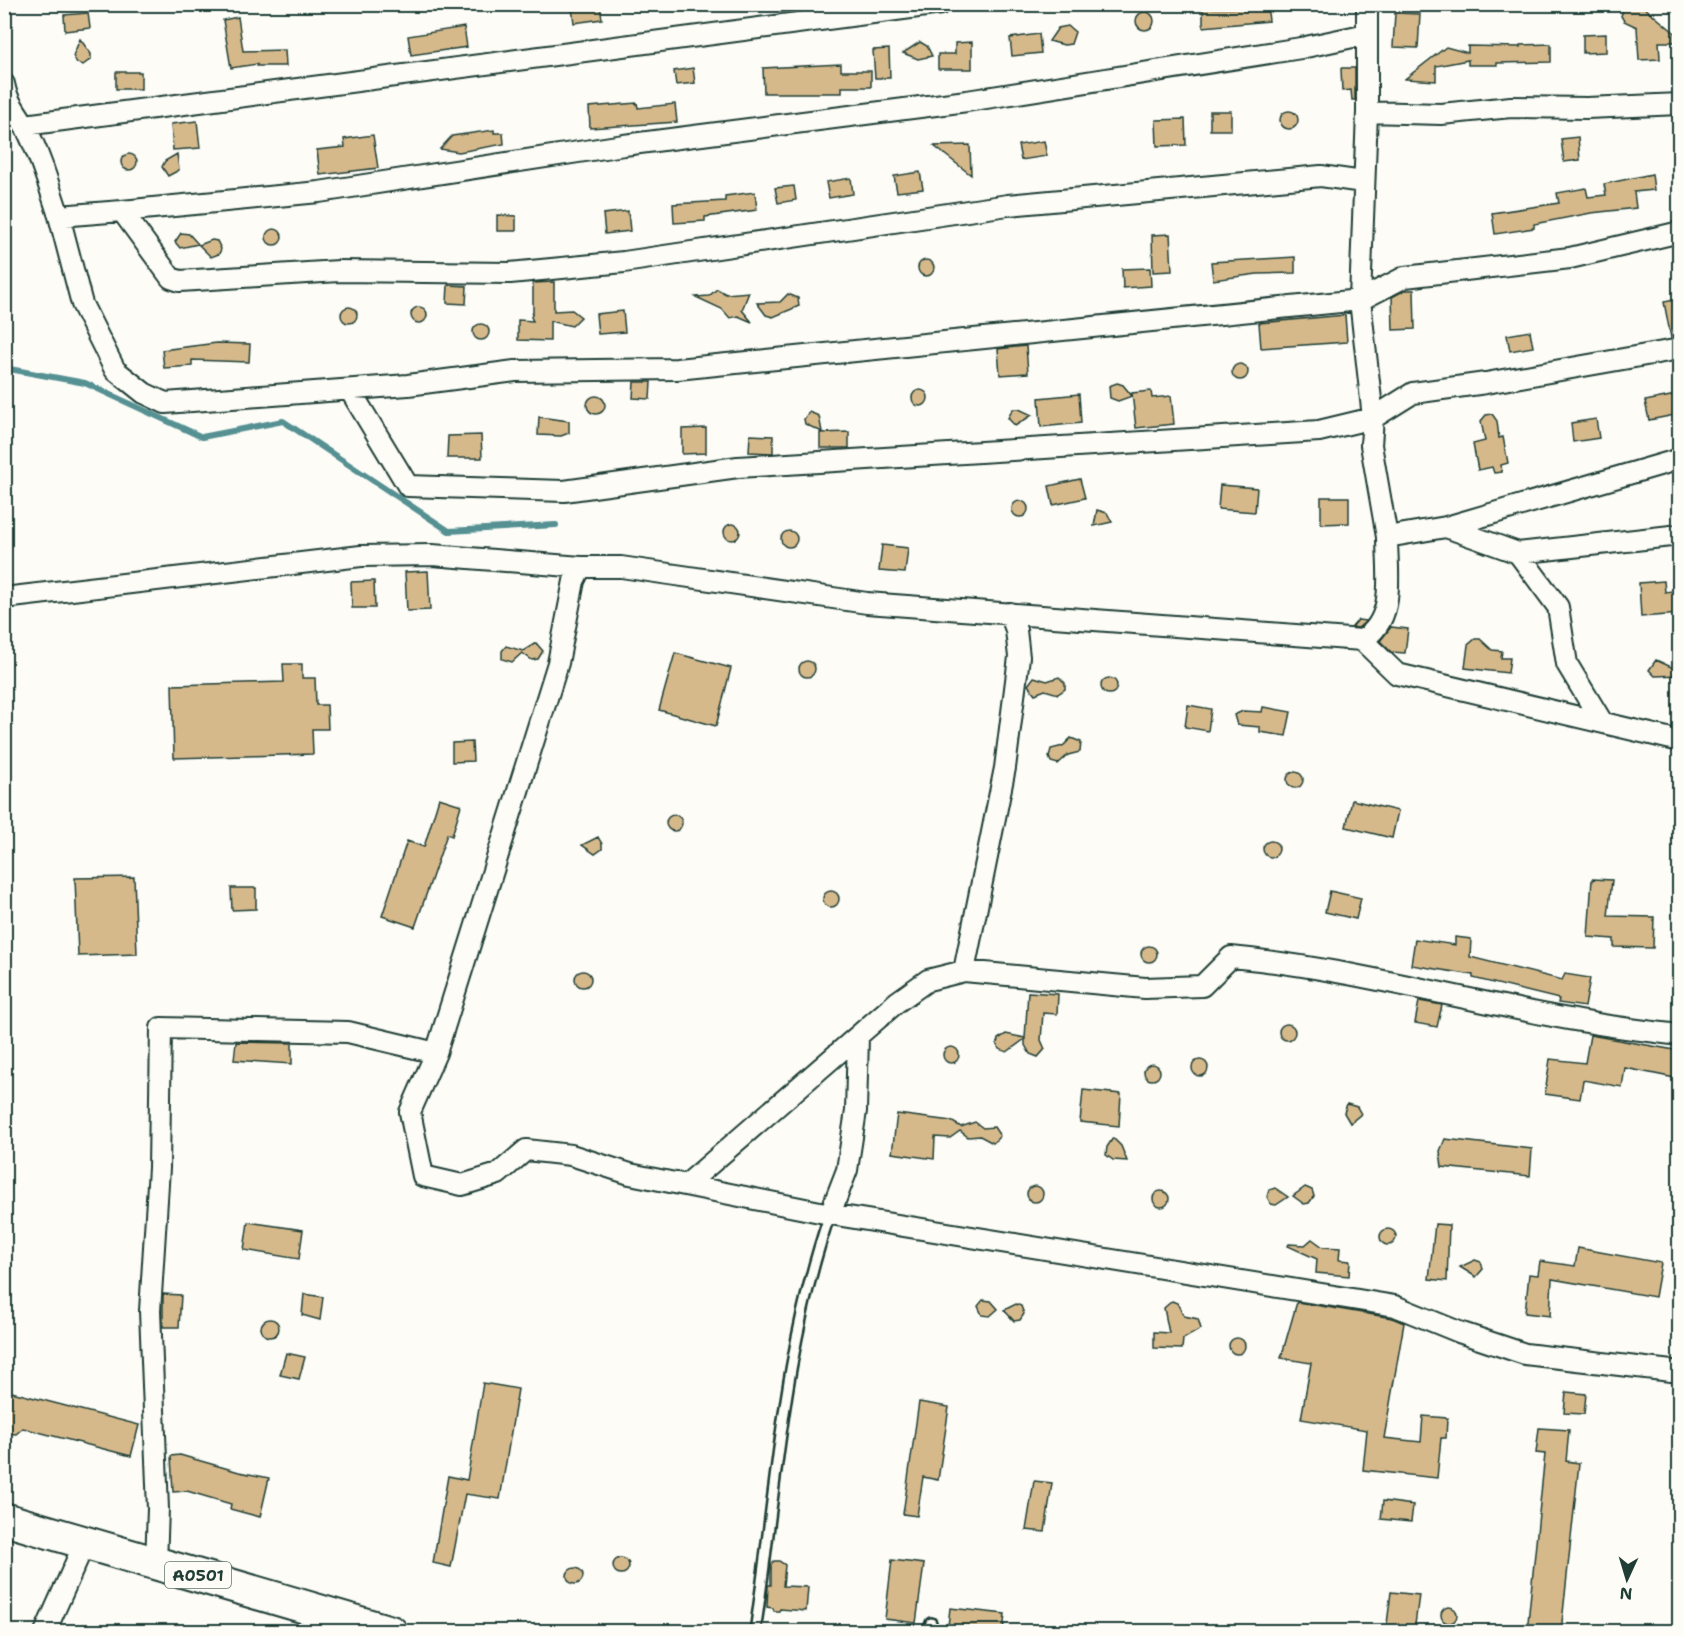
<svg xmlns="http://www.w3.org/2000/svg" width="1684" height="1636" viewBox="0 0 1684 1636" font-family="'Shantell Sans',sans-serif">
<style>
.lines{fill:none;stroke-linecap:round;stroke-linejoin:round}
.stream{stroke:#549092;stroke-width:6}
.building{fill:#d6b98b;stroke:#1f3d34;stroke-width:1.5}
.service-casing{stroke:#1f3d34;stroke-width:14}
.minor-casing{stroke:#1f3d34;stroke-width:24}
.trunk-casing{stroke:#1f3d34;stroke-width:36}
.service{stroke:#fdfcf7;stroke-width:9}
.minor{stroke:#fdfcf7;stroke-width:20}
.trunk{stroke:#fdfcf7;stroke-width:32}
.labels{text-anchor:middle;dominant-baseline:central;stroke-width:5;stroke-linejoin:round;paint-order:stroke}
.shield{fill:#fdfcf7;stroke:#62766e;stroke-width:1.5}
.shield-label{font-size:16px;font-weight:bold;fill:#1f3d34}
</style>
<rect width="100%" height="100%" fill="#fdfcf7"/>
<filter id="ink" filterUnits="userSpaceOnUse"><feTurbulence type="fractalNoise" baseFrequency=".0167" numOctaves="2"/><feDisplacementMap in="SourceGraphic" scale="12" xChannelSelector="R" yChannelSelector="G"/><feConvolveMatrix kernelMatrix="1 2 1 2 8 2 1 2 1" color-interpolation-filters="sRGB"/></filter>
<g filter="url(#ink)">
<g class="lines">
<path class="stream" d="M4 368 85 383 202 437 283 421 449 531 556 525"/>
</g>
<path class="building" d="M1243 4H1267L1269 21 1203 27V8H1243Z
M1625 4H1640L1680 37V42H1659L1660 59 1639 60 1637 27 1624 21 1621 16Z
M600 5 602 19 574 23 572 8Z
M1136 21a9 9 0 1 1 18 0a9 9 0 1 1-18 0Z
M88 13 90 28 65 31 64 15Z
M1395 13 1420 14 1418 48 1393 47Z
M238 17 243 51 285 50 286 66H257V64L231 68 223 20Z
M1068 26 1075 32 1071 44 1064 45 1049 41 1058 28Z
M464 27 467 47 411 55 408 36Z
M1039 34 1041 53 1012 56 1010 38Z
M1606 34V52L1583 53V35Z
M80 39 91 54V59L83 65 77 63 73 56Z
M920 42 927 46 932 56 918 59 903 53Z
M972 42V69H938V54H955V43Z
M1551 44V62L1497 63V65H1468V60L1436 66V81L1405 79 1446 47 1468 53V46L1520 47V45Z
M889 49 890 78H875L873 50Z
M841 64V71H871V87H842V93H764L763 68Z
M693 68 695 83 676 85 674 71Z
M1341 68H1355V100H1352L1351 90 1342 91Z
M116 72H141V89H116Z
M637 103 638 108 675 104 677 122 590 128 589 107Z
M1280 120a9 9 0 1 1 18 0a9 9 0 1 1-18 0Z
M1210 111H1231V130H1210Z
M1185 119 1186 145 1157 146 1156 120Z
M197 121 200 148 173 150 171 124Z
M494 130V133H503L504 144 459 152 440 149 452 136Z
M373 135 378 168 320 175 317 150 345 147 344 139Z
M1578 137 1580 160 1564 162 1561 139Z
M1044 141 1047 156 1021 160 1018 145Z
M970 145 971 175 934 146Z
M121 162a8 8 0 1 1 16 0a8 8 0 1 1-16 0Z
M177 154 179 170 168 176 162 167 165 161Z
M920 172 923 189 897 192 894 176Z
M1652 174 1654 190 1634 192 1636 208 1591 213 1534 224V228L1495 234 1492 213 1559 203 1557 193 1586 188 1588 197 1606 195 1604 184Z
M851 178 853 194 829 198 826 182Z
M794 186 796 200 778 203 775 188Z
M755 192 757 210 705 217V221L674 223 673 204 725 201V196Z
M628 211 630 231 605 234 603 214Z
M497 215 516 216V231H497Z
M266 237a8 8 0 1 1 16 0a8 8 0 1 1-16 0Z
M181 233 189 234 198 244 180 248 175 242Z
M1170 234 1172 271 1153 272 1152 235Z
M212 240 217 241 221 249 219 254 211 257 199 245Z
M1295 257V273L1257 274 1213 280 1211 262Z
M918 268a8 8 0 1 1 16 0a8 8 0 1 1-16 0Z
M1150 268 1151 286 1123 288 1122 269Z
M554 282V311L572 310 581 317 572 326 550 321V341L518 340V320L533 321 531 317 533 312V283Z
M448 285 467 286 466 304 447 303Z
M717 289 726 294 749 292 742 310 752 322 738 316 730 318 722 309 696 297 709 296Z
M1405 290H1414L1415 329 1393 330 1392 297Z
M788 294 798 298 799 306 773 317 766 315 757 303 780 302Z
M1680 299V337L1671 338 1664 302Z
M341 315a8 8 0 1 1 16 0a8 8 0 1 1-16 0Z
M411 315a8 8 0 1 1 16 0a8 8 0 1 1-16 0Z
M623 311 625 332 598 334 596 314Z
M1345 315 1347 342 1261 348 1259 323Z
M473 332a8 8 0 1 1 16 0a8 8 0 1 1-16 0Z
M1530 331 1533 347 1510 351 1507 335Z
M217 343 250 344 249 362 192 360V366L164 368 162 350Z
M1026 346 1028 373 1000 375 998 349Z
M1232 372a8 8 0 1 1 16 0a8 8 0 1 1-16 0Z
M634 382H651L650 399 633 398Z
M1117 383 1123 385 1132 396 1118 401 1110 398 1109 386Z
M912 398a8 8 0 1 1 16 0a8 8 0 1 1-16 0Z
M1151 391 1152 398 1171 396 1174 424 1136 428 1132 393Z
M1079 394 1081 423 1041 427 1039 398Z
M1676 395 1680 414 1649 420 1645 401Z
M587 405a9 9 0 1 1 18 0a9 9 0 1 1-18 0Z
M1013 409H1019L1032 415 1015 426 1008 418Z
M809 412 819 416 822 432 805 424 804 419Z
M1492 414 1497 421 1499 438 1503 437 1508 463 1501 465 1502 472 1494 473 1492 467 1478 470 1473 444 1485 441 1481 421 1486 415Z
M539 417 569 421V433L561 436 538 435Z
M1596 419 1599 438 1573 442 1571 423Z
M706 428V453L682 454V429Z
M849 432V448H820V433Z
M481 435 482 458H447L448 436Z
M750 435 773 436V453L749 452Z
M1080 479 1085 498 1053 505 1049 486Z
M1220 485 1257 488 1255 512 1218 509Z
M1321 497H1349V523L1321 524Z
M1012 509a8 8 0 1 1 16 0a8 8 0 1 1-16 0Z
M1097 510 1107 513 1112 522 1094 526Z
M724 532a8 8 0 1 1 16 0a8 8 0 1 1-16 0Z
M781 539a8 8 0 1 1 16 0a8 8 0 1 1-16 0Z
M882 545 908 548 905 573 879 571Z
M428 571 430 610 407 611 405 572Z
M374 581 375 608H352L351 582Z
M1664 581 1665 592 1680 590V614L1641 617 1639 583Z
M1358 620 1366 621 1358 628 1352 627Z
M1391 627 1408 629 1405 653 1391 652 1380 641Z
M1475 639H1480L1492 650 1502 651 1501 658H1510L1508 673 1465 668 1468 645Z
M536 643 543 651 538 659 532 660 522 653 512 662 502 659V651L506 646 523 651Z
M675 653 731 668 716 726 659 710Z
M1656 660 1680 671V675L1655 676 1649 670Z
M799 669a8 8 0 1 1 16 0a8 8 0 1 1-16 0Z
M283 664H302V678H315L316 705H327L328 729H312L313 754 174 758 172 685 284 682Z
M1034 677 1047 681 1059 677 1065 683V689L1058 694 1045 690 1035 694 1028 685Z
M1101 686a8 8 0 1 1 16 0a8 8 0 1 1-16 0Z
M1188 705 1211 709 1208 731 1185 727Z
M1263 707 1291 712 1286 736 1260 732V727L1237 725 1234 715 1243 711 1262 712Z
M1071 738 1081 742 1080 752 1068 755 1058 764 1051 762 1049 757 1051 749 1063 746Z
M472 742 473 761 452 762V743Z
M1287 780a8 8 0 1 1 16 0a8 8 0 1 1-16 0Z
M439 798 461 805 452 836 447 834 415 927 382 916 407 841 424 847Z
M1352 800 1398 811 1392 838 1346 827Z
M666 823a8 8 0 1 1 16 0a8 8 0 1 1-16 0Z
M598 837 602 844V849L595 854 582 845Z
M1263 849a8 8 0 1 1 16 0a8 8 0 1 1-16 0Z
M134 877 137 954 78 956 75 878Z
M1592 879 1612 880 1608 916 1654 917 1653 948 1614 947V939L1588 937Z
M231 888H256V909L232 910Z
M823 899a8 8 0 1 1 16 0a8 8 0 1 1-16 0Z
M1330 891 1361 898 1356 919 1325 912Z
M1455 937 1471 939 1470 957 1562 980 1565 974 1590 978 1585 1007 1558 1003 1559 999 1473 978V975L1411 965 1415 939 1455 945Z
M1141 954a8 8 0 1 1 16 0a8 8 0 1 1-16 0Z
M575 979a8 8 0 1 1 16 0a8 8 0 1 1-16 0Z
M1028 992 1058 994 1057 1014 1043 1013 1041 1040 1045 1049 1038 1057 1030 1054 1025 1045V1039L1007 1052 999 1049 997 1044 998 1039 1006 1034 1025 1038Z
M1419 1001 1442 1005 1437 1027 1415 1023Z
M1279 1032a8 8 0 1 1 16 0a8 8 0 1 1-16 0Z
M1590 1035 1680 1051V1079L1625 1068 1622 1087 1583 1080 1580 1099 1545 1094 1550 1059 1585 1063Z
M236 1042 292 1043V1064L234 1060Z
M943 1055a8 8 0 1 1 16 0a8 8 0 1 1-16 0Z
M1192 1068a8 8 0 1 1 16 0a8 8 0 1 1-16 0Z
M1144 1072a8 8 0 1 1 16 0a8 8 0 1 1-16 0Z
M1083 1090 1121 1094 1119 1126 1080 1122Z
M1347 1104 1357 1107 1361 1114 1350 1123 1344 1113Z
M897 1114 951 1121 961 1127 975 1122 983 1128 994 1127 1000 1136 993 1143 980 1136 968 1137 960 1131 950 1138 935 1137 934 1159 892 1153Z
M1113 1138 1121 1146 1127 1161 1113 1160 1106 1155 1107 1147Z
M1445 1139 1532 1149 1530 1176 1442 1167 1440 1151Z
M1027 1194a8 8 0 1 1 16 0a8 8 0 1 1-16 0Z
M1305 1187 1312 1190 1314 1196 1309 1203 1304 1204 1293 1196Z
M1275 1188 1288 1197 1276 1205 1271 1204 1267 1197 1269 1190Z
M1153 1199a8 8 0 1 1 16 0a8 8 0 1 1-16 0Z
M248 1222 303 1230 299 1259 244 1250Z
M1435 1224 1449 1225 1447 1281 1429 1279Z
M1380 1237a8 8 0 1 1 16 0a8 8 0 1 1-16 0Z
M1312 1239 1323 1247 1340 1248 1339 1260 1350 1261 1349 1276 1316 1273 1317 1259 1288 1246 1289 1244 1305 1245Z
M1578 1248 1661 1263 1655 1297 1552 1279 1550 1316 1525 1313 1529 1274 1538 1275 1540 1261 1575 1266Z
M1475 1260 1481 1262 1483 1269 1476 1277 1460 1267Z
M163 1294 181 1295 179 1327H163Z
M304 1294 323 1297 320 1320 302 1315Z
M983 1300 991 1301 998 1309 990 1316 982 1315 978 1306Z
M1172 1301 1177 1303 1184 1316 1198 1319 1201 1329 1183 1339 1182 1349 1154 1348V1332L1169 1333 1164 1308Z
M1297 1302 1392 1318 1404 1323 1384 1438 1421 1442 1423 1416 1447 1418 1446 1438H1441L1437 1478 1363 1470 1367 1430 1301 1419 1311 1363 1281 1358Z
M1016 1304 1021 1306 1024 1314 1020 1320 1014 1321 1004 1310Z
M261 1328a9 9 0 1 1 18 0a9 9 0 1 1-18 0Z
M1229 1346a8 8 0 1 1 16 0a8 8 0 1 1-16 0Z
M286 1353 305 1357 299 1379 280 1375Z
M483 1383 518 1389 500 1499 465 1494 451 1567 433 1563 448 1476 467 1480Z
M4 1390 139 1425 131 1456 23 1428 16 1434 8 1433 4 1428Z
M1566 1392 1586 1394 1584 1414 1564 1413Z
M919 1402 949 1407 938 1480 923 1477 917 1516 903 1514Z
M1539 1428 1569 1430 1566 1461 1579 1463 1561 1632H1527L1545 1454 1536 1453Z
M180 1455 239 1472 269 1478 260 1517 230 1509 231 1504 187 1491 173 1492 171 1456Z
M1034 1481 1052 1483 1045 1532 1026 1530Z
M1383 1501 1413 1505 1411 1522 1381 1519Z
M613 1566a8 8 0 1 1 16 0a8 8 0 1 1-16 0Z
M892 1560 924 1564 916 1623 885 1619Z
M774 1561H779L785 1565 783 1586 808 1587 806 1611 780 1609 779 1611H774L773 1608 767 1607 768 1585H771V1564Z
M567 1576a8 8 0 1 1 16 0a8 8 0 1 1-16 0Z
M1391 1592 1419 1595 1414 1632H1386Z
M1441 1615a8 8 0 1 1 16 0a8 8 0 1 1-16 0Z
M950 1608 1005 1614 1003 1632 948 1626Z"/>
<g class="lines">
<g class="service-casing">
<path id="service" d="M755 1632C776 1491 783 1349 830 1214
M928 1632 931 1623"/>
</g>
<g class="minor-casing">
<path id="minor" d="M1367 4V112L1360 300 1373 418 1371 445 1387 537
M4 84C7 102 17 111 25 126 40 155 49 186 59 216L122 211 171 278 180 281 339 271 510 273 624 262 1008 205 1321 176 1363 182
M1367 112 1441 114 1511 107 1587 108 1680 104
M25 125 941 4
M122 211 319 192 624 145 967 101 1301 48 1367 34
M59 216 82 304 115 370 144 393 165 403 408 385 515 371 677 369 1360 300 1405 277 1570 258 1680 232
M350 390 408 486 564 491 738 467 1319 431 1373 418 1413 393 1486 383 1680 349
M1446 527 1518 553 1680 535
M1518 553 1558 607 1567 664 1602 722
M581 567 574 581 558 663 436 1053 410 1112 423 1176 462 1185 498 1174 526 1150 571 1155 630 1174 830 1214 1395 1306 1459 1332 1525 1354 1680 1372
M4 598 361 556 432 555 581 567H621L867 603 1362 640C1397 619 1387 574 1387 537L1446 527 1680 459
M1362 640 1397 674 1680 741
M964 971 1005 768 1019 657 1016 630 1010 613
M677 1183 686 1185 897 1002 928 980 964 971 1145 988 1202 986 1231 957C1349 968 1464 1001 1580 1021 1613 1027 1646 1031 1680 1035
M830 1214 847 1170 856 1111 858 1037
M156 1563 158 1509 150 1311 159 1168 161 1028 348 1032 436 1053
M45 1632 85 1542"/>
</g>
<g class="trunk-casing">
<path id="trunk" d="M4 1519 391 1632"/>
</g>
<use href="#service" class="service"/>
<use href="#minor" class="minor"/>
<use href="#trunk" class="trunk"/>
</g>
</g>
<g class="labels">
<rect class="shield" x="165" y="1562" width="66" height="26" rx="4.5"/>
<g class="shield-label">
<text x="198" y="1575">A0501</text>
</g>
</g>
<rect width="1684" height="1636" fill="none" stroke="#fdfcf7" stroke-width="24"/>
<rect x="12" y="12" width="1660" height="1612" fill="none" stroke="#1f3d34" stroke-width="2" filter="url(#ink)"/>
<g transform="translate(1627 1579) rotate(184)" stroke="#fdfcf7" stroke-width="4.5" paint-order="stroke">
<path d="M0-4.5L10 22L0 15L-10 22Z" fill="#1f3d34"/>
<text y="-9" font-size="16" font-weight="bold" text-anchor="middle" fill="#1f3d34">N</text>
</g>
</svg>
